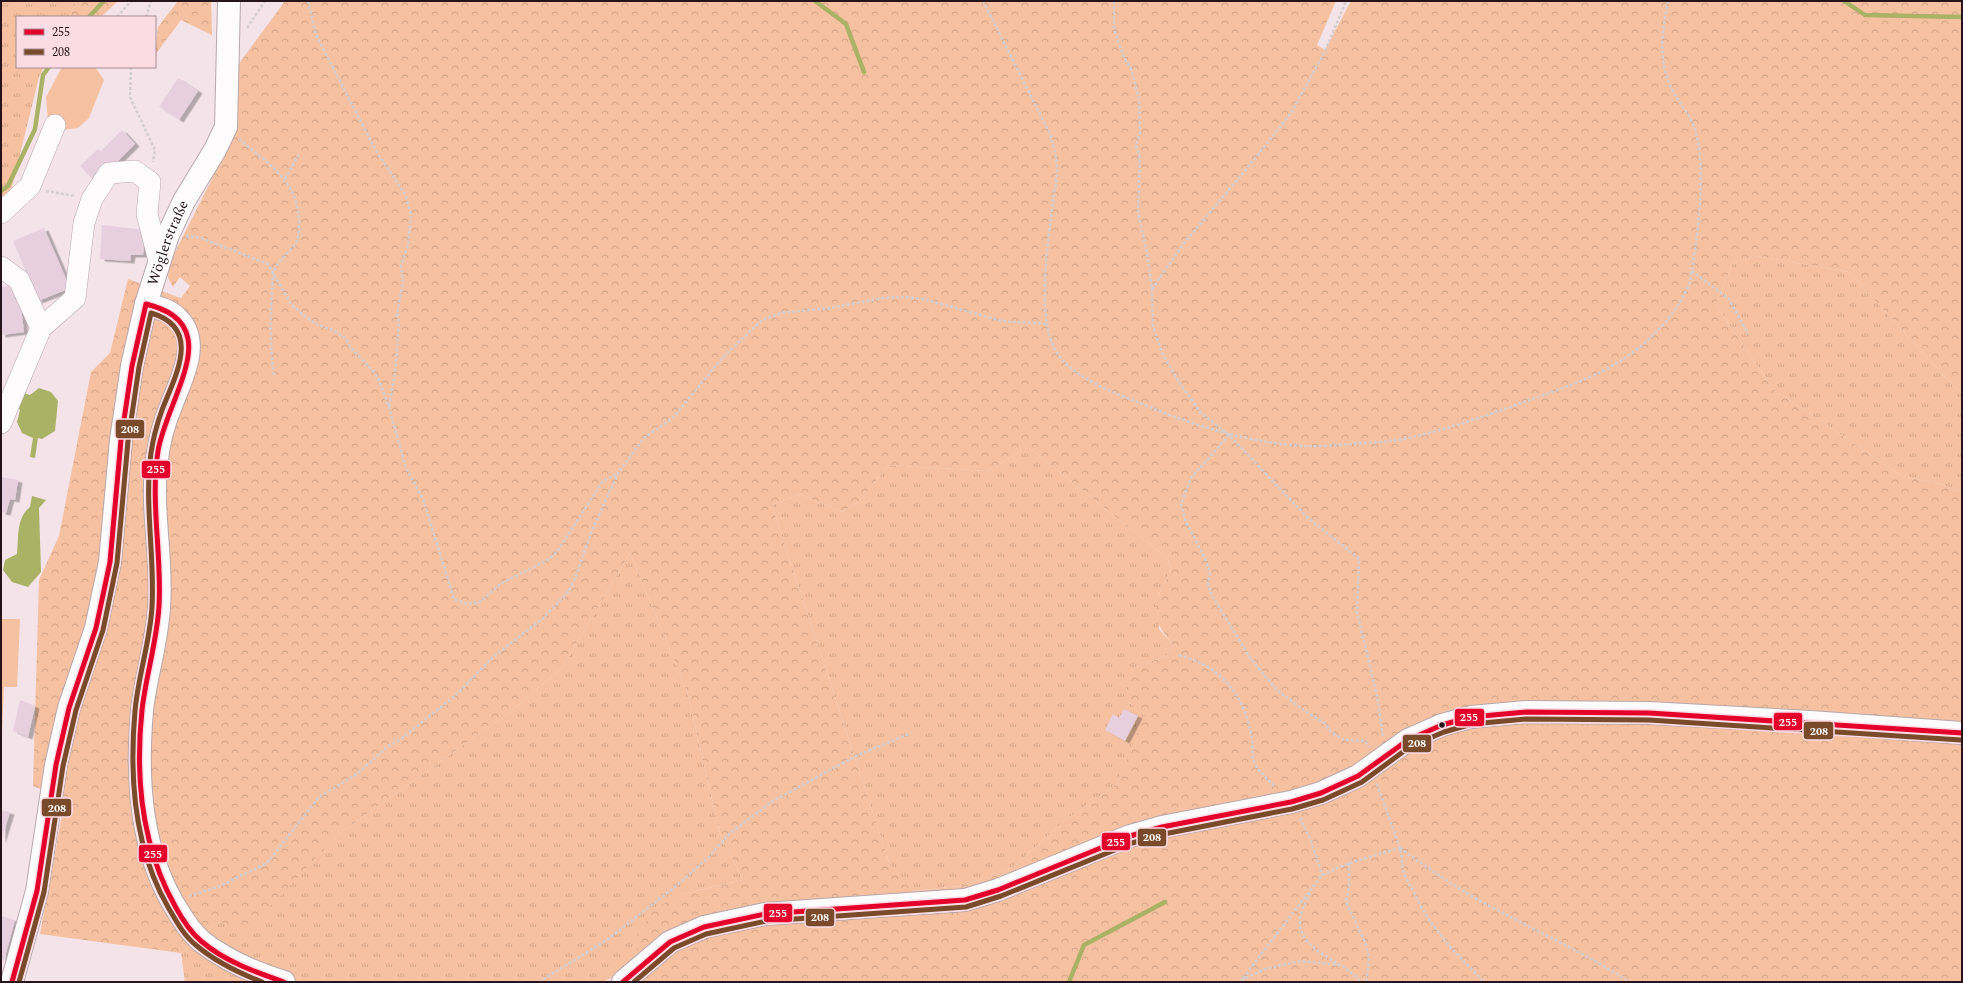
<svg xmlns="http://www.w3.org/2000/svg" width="1963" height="983" viewBox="0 0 1963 983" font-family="Spectral,serif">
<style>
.grass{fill:url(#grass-tufts)}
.forest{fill:url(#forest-crowns);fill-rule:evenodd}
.pitch{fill:#f5c1a0}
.water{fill:#aab266}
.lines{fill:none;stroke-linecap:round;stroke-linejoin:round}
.stream{stroke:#aab266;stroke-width:4.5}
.building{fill:#e8cfde;filter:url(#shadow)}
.minor-casing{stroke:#b8a8ad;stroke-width:22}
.major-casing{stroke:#b8a8ad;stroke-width:24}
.path{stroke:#d4ced0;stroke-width:2.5;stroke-dasharray:3 2;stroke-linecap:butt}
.minor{stroke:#fdfbfc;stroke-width:21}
.major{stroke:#fdfbfc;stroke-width:22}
.bus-1-casing{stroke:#fbdce5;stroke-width:8}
.bus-2-casing{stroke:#fbdce5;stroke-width:8}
.bus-1{stroke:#e4002b;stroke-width:5}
.bus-2{stroke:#7a4b2a;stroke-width:5}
.bus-dot{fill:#26141a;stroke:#fbdce5;stroke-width:1.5}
.labels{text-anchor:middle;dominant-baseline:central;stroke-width:3;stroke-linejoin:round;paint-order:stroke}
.street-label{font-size:15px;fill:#26141a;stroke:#fbdce5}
.line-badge{stroke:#fbdce5;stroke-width:1.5}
.badge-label{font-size:11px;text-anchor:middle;font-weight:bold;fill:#fff}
</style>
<defs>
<pattern id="grass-tufts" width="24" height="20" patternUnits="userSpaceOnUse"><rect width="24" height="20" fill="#f5c1a0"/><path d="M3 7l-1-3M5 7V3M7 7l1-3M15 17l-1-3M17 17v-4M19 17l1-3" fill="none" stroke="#d2a589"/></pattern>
<pattern id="forest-crowns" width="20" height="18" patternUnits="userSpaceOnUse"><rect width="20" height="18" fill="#f5c1a0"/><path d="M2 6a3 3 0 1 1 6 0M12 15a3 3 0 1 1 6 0" fill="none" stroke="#d2a589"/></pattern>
<filter id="shadow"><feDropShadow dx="4.5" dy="2.5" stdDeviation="0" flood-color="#0004"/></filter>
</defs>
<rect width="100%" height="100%" fill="#f4e3e8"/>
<path class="grass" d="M1 1H77L69 17H17V67H44L39 77 9 199 1 195Z
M1757 256 1849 272 1956 389 1962 391V493L1944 485 1902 476 1773 389 1716 305 1732 264Z
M1022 450H1032L1168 559 1171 570 1159 594V629L1173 645 1168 655 1134 668 1128 702 1146 715 1116 785 1064 821 1009 871 960 886 911 891 890 865 772 505 800 494 842 512 860 501 888 465 988 471Z
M630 553 687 691 720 834 743 880 683 894 634 944 640 952 613 977 603 982H185L181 953 219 922 249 928 340 833 507 714 562 668Z"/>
<path class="forest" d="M77 1H118L101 17H69Z
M178 1H211L212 35 181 20 155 55 158 27Z
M285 1H1336L1317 45 1325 50 1351 1H1962V391L1956 389 1849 272 1757 256 1732 264 1716 305 1773 389 1902 476 1944 485 1962 493V982H638L651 972 634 944 652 910 683 894 743 880 720 834 687 691 630 553 562 668 507 714 340 833 249 929 219 922 181 953 40 934 65 799 33 786 39 580 59 536 91 372 110 353 128 279 181 298 190 286 180 277 173 287 168 278 169 264 224 155 239 93 235 69ZM1022 450H1032L1168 559 1171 570C1154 604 1146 613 1173 645L1168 655 1134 668 1124 693 1128 702 1145 715 1116 785 1064 821 1009 871 960 886 912 891 890 865 772 505 800 494 842 512 860 501 888 465 988 471Z"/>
<path class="pitch" d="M62 67H95L104 80 89 118 78 128 61 130 48 120 46 97Z
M1 619H20L17 687H4L1 754Z"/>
<path class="water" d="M39 388 51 392 58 401 55 431 42 439 38 438 35 458 30 457 33 438 22 433 17 422 20 410 16 405 21 392 30 395Z
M32 496 46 500 39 508 41 572 28 587 12 582 3 570 5 560 17 554C19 537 16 518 30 507Z"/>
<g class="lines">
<path class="stream" d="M815 1 846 24 864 72
M1844 1 1865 15 1962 17
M89 17 104 1
M1 191 8 186 35 129 43 75 49 67
M1069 982 1084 945 1165 902"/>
</g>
<path class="building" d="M178 78 198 91 179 120 159 107Z
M122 130 135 144 107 172 93 180 80 166 98 149 101 151Z
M102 225 145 230 143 255H131L130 261 100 259Z
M44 228 70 288 38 301 13 241Z
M18 284 24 332 1 335V287Z
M1 477 18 480 15 500 10 499 6 513 1 512Z
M20 700 35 706 28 737 13 731Z
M1124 709 1138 716 1125 741 1105 730 1113 714 1119 718Z
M1 810 10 812 1 841Z
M1 916 15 920 4 960 1 959Z"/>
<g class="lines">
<g class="minor-casing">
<path id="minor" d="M1 213 30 186 55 125
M1 267 19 280 41 328
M1 423 41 328 75 298 84 223 92 199 109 173 135 171 150 182 147 214 159 261"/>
</g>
<g class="major-casing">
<g id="major">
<path d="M146 304C157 307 170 310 178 319 202 343 180 381 171 406 164 423 159 441 157 459 150 508 163 557 159 607 157 642 146 676 142 710 136 780 140 853 179 913 185 923 192 933 201 941 225 960 255 973 284 982"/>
<path id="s1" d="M12 982 37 891 56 765 69 708 96 628 110 562 121 440 132 366 146 304 168 235 184 201 215 150 226 127 229 1"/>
<path d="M623 982 670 942 704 927 765 914 965 900 998 890 1130 836 1162 827 1291 802 1321 793 1358 776 1408 740 1442 725 1471 717 1526 712 1649 713 1810 722 1962 733"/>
</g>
</g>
<path class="path" d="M308 1 316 35 375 149 406 196 411 215 408 245 401 266 403 282 397 314 399 324 395 373 389 407
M983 1 1050 134C1053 144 1056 155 1057 166 1058 177 1054 191 1053 202 1048 241 1034 326 1060 357 1080 381 1113 392 1140 403 1192 425 1245 442 1302 446 1319 447 1336 445 1353 444 1371 442 1391 442 1408 438 1448 429 1486 416 1524 402 1552 392 1583 382 1610 367 1643 349 1674 319 1689 285 1697 246 1708 164 1694 127 1690 115 1680 104 1674 93 1657 63 1662 33 1668 1
M1114 1V29L1123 55 1132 71 1139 99 1140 132 1136 146 1140 158 1138 212 1147 253 1152 289 1153 325 1162 353 1179 382 1201 413 1229 435 1307 517 1359 559 1357 612 1377 696 1383 736
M117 17 131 1
M146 17 151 1
M247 28 265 1
M131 67 130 97 155 150 153 162
M239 139C268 164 298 180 299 222 299 229 299 237 296 243 290 253 277 260 274 272 272 277 273 285 272 290 270 319 270 347 274 376
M285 179 299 154
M46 191 75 196
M186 236 201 238 268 264 291 304 303 315 318 325 333 330 345 338 351 348 374 372 379 380 389 407 406 468 423 499 454 599 467 604 480 602 500 584 546 561 557 552 603 481 618 473
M1692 271 1729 299 1748 334
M1152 289 1184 243 1244 172 1291 113 1325 51 1346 1
M1229 435 1191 478 1181 504 1186 522 1205 558 1210 572 1208 583 1211 594 1250 658 1277 690 1302 709 1324 723 1331 732 1344 740 1365 741 1369 747
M1179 655C1222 667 1245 695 1252 739 1253 748 1251 758 1256 766 1261 774 1269 780 1275 787
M1377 784 1400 848 1404 874 1427 917 1450 947 1484 982
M1300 818 1311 841 1322 875
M1400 848C1424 865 1449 883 1475 898 1527 927 1580 950 1630 982
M1349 863V886L1346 902 1365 942 1369 957 1366 982
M1310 893C1307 900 1301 910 1300 919 1298 943 1323 954 1340 965 1348 969 1355 976 1362 982
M189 896 218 887 267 863 319 797 357 774 387 747 402 738 455 696 492 658 542 619 567 593 574 581 591 533 618 473 645 437 673 418 723 357 762 320 781 313 830 308 883 298 904 297 923 299 1002 321 1048 324
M1241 980 1268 968 1301 961 1339 965
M539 982 607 940 676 886 709 857 729 834 773 801 856 756 911 733
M1240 982 1322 875 1349 863 1400 848"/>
<use href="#minor" class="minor"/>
<use href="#major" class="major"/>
<g class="bus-1-casing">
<path id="bus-1" d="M146 304C165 309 184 317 188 339 194 368 163 418 158 451 150 503 162 554 159 606 157 641 146 675 142 710 135 777 142 847 175 906 182 919 190 932 201 941 224 961 255 972 284 982
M12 982 37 891 56 765 69 708 96 628 110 562 121 440 132 366 146 304
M623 982 670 942 704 927 765 914 965 900 998 890 1130 836 1162 827 1291 802 1321 793 1358 776 1408 740 1442 725 1471 717 1526 712 1649 713 1962 733"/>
</g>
<g class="bus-2-casing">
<path id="bus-2" d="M19 982 44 892 63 766 76 710 103 630 117 563 128 441 139 367 151 313C203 328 175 376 162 410 157 424 153 439 151 453 144 505 155 556 152 607 150 642 138 676 135 711 129 778 134 848 168 907 176 921 184 936 197 946 216 962 239 973 262 982
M634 982 674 948 706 934 766 921 966 907 1001 896 1132 843 1164 834 1292 809 1323 800 1362 782 1411 746 1444 732 1472 724 1526 719 1649 720 1961 740"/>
</g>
<use href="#bus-1" class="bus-1"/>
<use href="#bus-2" class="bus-2"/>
</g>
<circle class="bus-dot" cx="1442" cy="725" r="3.5"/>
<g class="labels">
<g class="street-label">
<text stroke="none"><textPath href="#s1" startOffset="758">Wöglerstraße</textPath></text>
</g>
</g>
<g class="line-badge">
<rect x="115" y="419" width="30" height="20" rx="4" fill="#7a4b2a"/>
<rect x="141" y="460" width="30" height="19" rx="4" fill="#e4002b"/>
<rect x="1454" y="708" width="31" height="19" rx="4" fill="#e4002b"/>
<rect x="1773" y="712" width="30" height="19" rx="4" fill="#e4002b"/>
<rect x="1803" y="721" width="31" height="19" rx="4" fill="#7a4b2a"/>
<rect x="1402" y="734" width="30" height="19" rx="4" fill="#7a4b2a"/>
<rect x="41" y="798" width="31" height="19" rx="4" fill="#7a4b2a"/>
<rect x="1137" y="828" width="30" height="19" rx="4" fill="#7a4b2a"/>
<rect x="1101" y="832" width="30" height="19" rx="4" fill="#e4002b"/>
<rect x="138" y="844" width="30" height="19" rx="4" fill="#e4002b"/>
<rect x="763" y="903" width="30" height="20" rx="4" fill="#e4002b"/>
<rect x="805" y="908" width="30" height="19" rx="4" fill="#7a4b2a"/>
</g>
<g class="badge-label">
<text x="130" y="433">208</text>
<text x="156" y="473">255</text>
<text x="1469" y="721">255</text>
<text x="1788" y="726">255</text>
<text x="1819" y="735">208</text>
<text x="1417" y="747">208</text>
<text x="57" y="812">208</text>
<text x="1152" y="841">208</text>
<text x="1116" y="846">255</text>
<text x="153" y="858">255</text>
<text x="778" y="917">255</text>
<text x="820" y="921">208</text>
</g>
<rect width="1963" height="983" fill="none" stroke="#26141a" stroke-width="4"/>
<rect x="16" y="16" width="140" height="52" fill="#fbdce5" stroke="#a68c94"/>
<rect x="24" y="29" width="20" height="6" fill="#e4002b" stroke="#a68c94"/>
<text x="52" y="36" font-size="12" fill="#26141a">255</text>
<rect x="24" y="49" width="20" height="6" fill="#7a4b2a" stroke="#a68c94"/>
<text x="52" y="56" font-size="12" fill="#26141a">208</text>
</svg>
